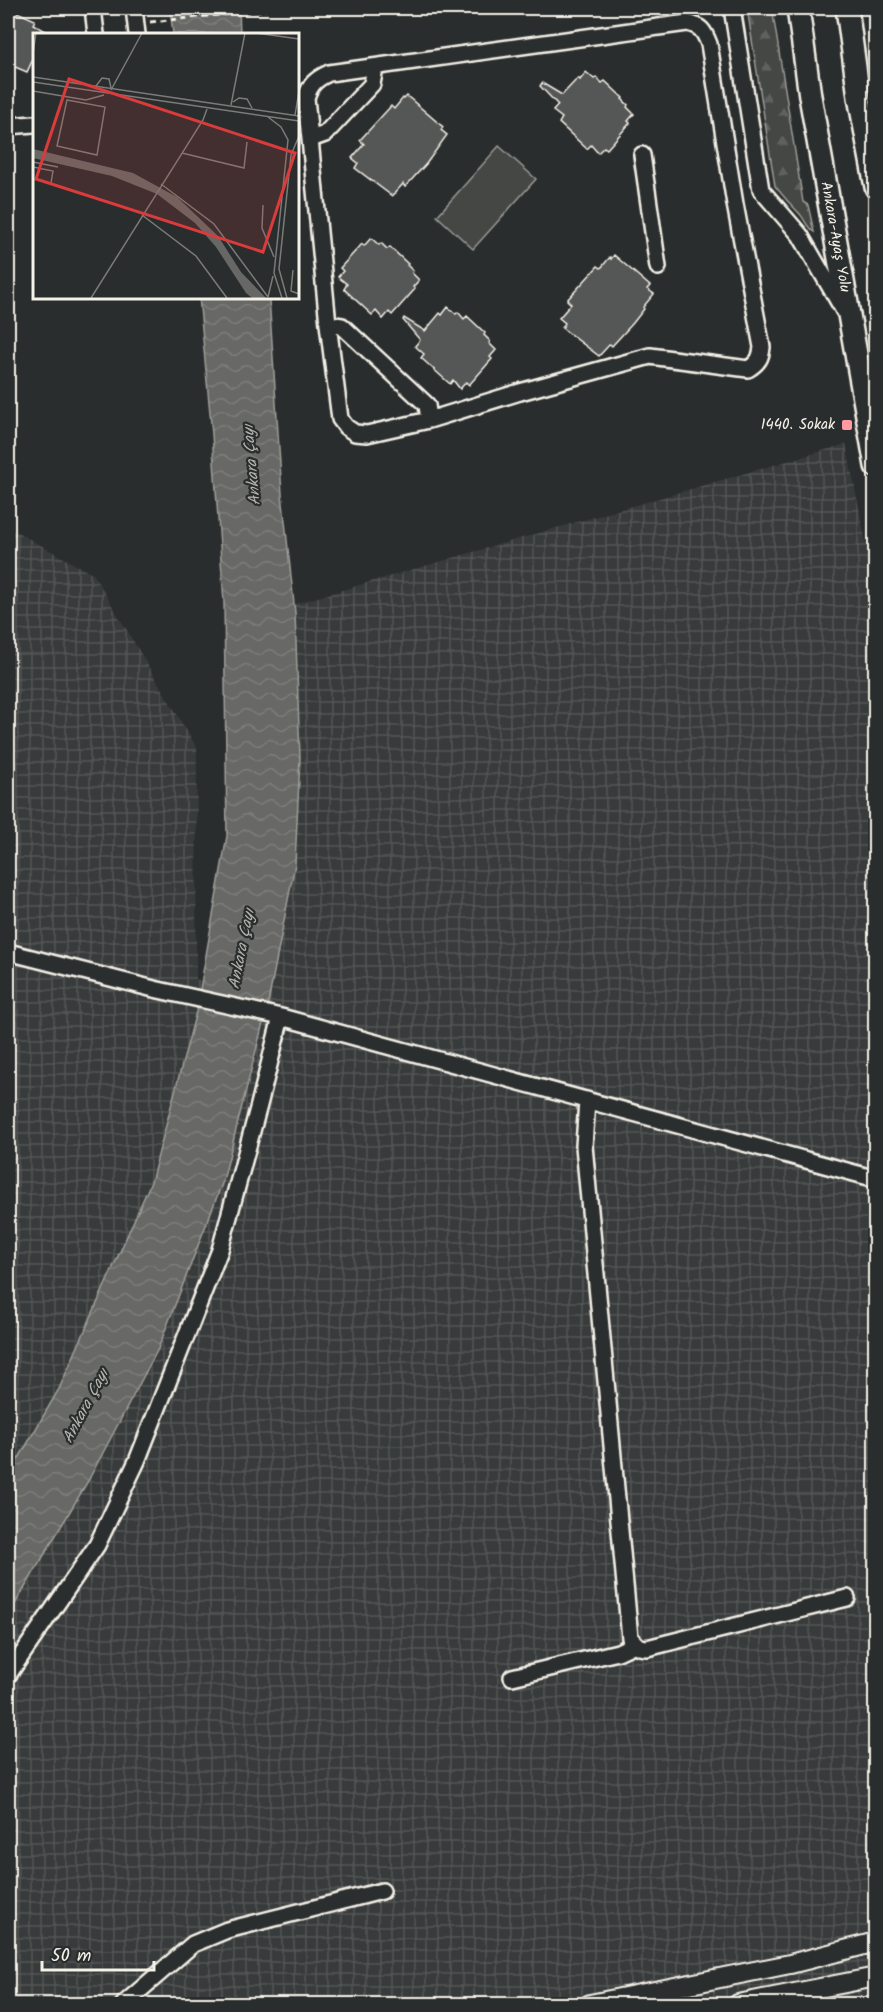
<svg xmlns="http://www.w3.org/2000/svg" width="883" height="2012" viewBox="0 0 883 2012" font-family="Kalam,sans-serif">
<style>
.industrial{fill:url(#industrial-grid)}
.green{fill:#444645;stroke:#9c9c96;stroke-width:1.5}
.forest{fill:url(#forest-firs);stroke:#9c9c96;stroke-width:1.5}
.water{fill:url(#water-waves);stroke:#9f9f9a;stroke-width:1.5}
.building{fill:#555756;stroke:#f4f1e8;stroke-width:1.5}
.lines{fill:none;stroke-linecap:round;stroke-linejoin:round}
.minor-casing{stroke:#f4f1e8;stroke-width:20}
.major-casing{stroke:#f4f1e8;stroke-width:22}
.highway-casing{stroke:#f4f1e8;stroke-width:26}
.path{stroke:#f4f1e8;stroke-width:3;stroke-dasharray:6 4.5;stroke-linecap:butt}
.minor{stroke:#2a2d2e;stroke-width:15}
.major{stroke:#2a2d2e;stroke-width:18}
.highway{stroke:#2a2d2e;stroke-width:21}
.poi-dot{fill:#ff9aa2;stroke:#2a2d2e;stroke-width:2}
.labels{text-anchor:middle;dominant-baseline:central;stroke-width:4.5;stroke-linejoin:round;paint-order:stroke}
.street-label{font-size:15px;fill:#f4f1e8;stroke:#2a2d2e}
.poi-label{font-size:15px;fill:#f4f1e8;stroke:#2a2d2e;text-anchor:end}
.water-label{font-size:16px;font-style:italic;fill:#b5b3ae;stroke:#2a2d2e}
.inset-road{fill:none;stroke:#7b7b78;stroke-width:1.5}
.view{fill:#d93c3b;fill-opacity:0.15;stroke:#d93c3b;stroke-width:3}
.inset-edge{fill:none;stroke:#f4f1e8;stroke-width:3}
</style>
<defs>
<pattern id="industrial-grid" width="8" height="8" patternUnits="userSpaceOnUse" patternTransform="scale(1.5)"><rect width="8" height="8" fill="#373a3a"/><path d="M0 4h8M4 0v8" fill="none" stroke="#555756"/></pattern>
<pattern id="forest-firs" width="22" height="20" patternUnits="userSpaceOnUse" patternTransform="scale(1.5)"><rect width="22" height="20" fill="#444645"/><path d="M5 1l3.5 6h-7zM16 11l3.5 6h-7z" fill="#606160"/></pattern>
<pattern id="water-waves" width="16" height="10" patternUnits="userSpaceOnUse" patternTransform="scale(1.5)"><rect width="16" height="10" fill="#676866"/><path d="M0 5q4-4 8 0t8 0" fill="none" stroke="#7d7e7c"/></pattern>
</defs>
<rect width="100%" height="100%" fill="#2a2d2e"/>
<filter id="ink" filterUnits="userSpaceOnUse"><feTurbulence type="fractalNoise" baseFrequency=".0167" numOctaves="2"/><feDisplacementMap in="SourceGraphic" scale="12" xChannelSelector="R" yChannelSelector="G"/><feConvolveMatrix kernelMatrix="1 2 1 2 8 2 1 2 1" color-interpolation-filters="sRGB"/></filter>
<g filter="url(#ink)">
<path class="industrial" d="M846 444 876 592 875 2004H8V527L94 575 197 748 196 979 268 1003 295 864 294 604Z"/>
<path class="green" d="M499 146 536 179 473 249 437 216Z"/>
<path class="forest" d="M747 8H772L803 202 808 205 814 232C807 228 805 219 799 213 790 204 783 196 775 186Z"/>
<path class="water" d="M170 8H239L240 34H173Z
M199 297H269L282 494 295 613 300 758 295 864 268 1003 223 1181 158 1349 88 1481 8 1616V1477L59 1389 151 1182 196 1012 227 836 224 602 212 434Z"/>
<path class="building" d="M8 8 35 20 33 24 51 34H34V57L27 72 8 64Z
M586 72 594 79 596 77 602 83 605 81 623 98 622 99 628 105 627 107 634 114 628 121 630 123 615 140 607 149 604 147 598 153 591 145 587 149 559 123 562 118 553 111 558 105 540 86 542 83 562 95 578 78 580 80Z
M407 96 443 127 441 130 447 135 426 164 405 187 403 184 392 196 355 168 358 163 352 158 364 144 360 140 391 106 394 109 403 98 404 99Z
M371 238 379 245 381 243 387 249 390 247 408 264 407 265 413 271 412 273 419 280 413 287 415 289 400 306 392 315 389 312 383 319 376 311 372 315 344 289 347 284 338 277 343 271 340 268 362 244 364 246Z
M614 255 650 286 647 289 654 294 643 307 644 309 633 323 612 346 610 344 599 356 562 328 565 323 559 318 571 304 567 300 598 266 601 268 610 257 611 259Z
M448 307 456 314 458 312 464 319 467 316 485 333 484 335 490 341 489 343 496 350 490 357 492 359 477 376 469 385 466 382 460 389 453 380 450 384 421 358 424 354 415 346 420 340 403 320 404 318 425 331 440 313 442 315Z"/>
<g class="lines">
<g class="minor-casing">
<path id="minor" d="M93 8 96 34
M134 8 137 34
M732 8 761 190 800 235 844 311
M687 23C701 26 704 31 709 44L735 204 762 347C761 358 758 363 748 369L650 356 520 392 429 420 367 434 355 433 346 427 340 419 328 324 306 98C310 84 316 79 329 73Z
M8 126 34 124
M311 139 325 134 372 84 375 68
M642 155 658 267
M328 324 342 326 427 405 429 420
M8 952 154 989 281 1017 876 1179
M587 1100 584 1146 630 1638 639 1647 647 1648 847 1598
M8 1675 97 1545 137 1461 220 1250 259 1105 281 1017
M512 1677 618 1652 635 1644
M124 2004 193 1944 227 1930 382 1891"/>
</g>
<g class="major-casing">
<path id="major" d="M590 2004 790 1964 876 1942
M738 2004 876 1977"/>
</g>
<g class="highway-casing">
<g id="highway">
<path id="s1" d="M798 8 810 96 876 466"/>
<path d="M847 8 859 97 876 187"/>
</g>
</g>
<path class="path" d="M150 22 266 10"/>
<use href="#minor" class="minor"/>
<use href="#major" class="major"/>
<use href="#highway" class="highway"/>
</g>
</g>
<rect class="poi-dot" x="841" y="419" width="12" height="12" rx="3"/>
<g class="labels">
<g class="street-label">
<text stroke="none"><textPath href="#s1" startOffset="232">Ankara-Ayaş Yolu</textPath></text>
</g>
<g class="poi-label">
<text x="835" y="425">1440. Sokak</text>
</g>
<g class="water-label">
<text transform="translate(252 465) rotate(-95)">Ankara Çayı</text>
<text transform="translate(242 949) rotate(-79)">Ankara Çayı</text>
<text transform="translate(86 1406) rotate(-62)">Ankara Çayı</text>
</g>
</g>
<g transform="translate(33 33)">
<rect width="266" height="266" fill="#2a2d2e"/>
<path d="M0 116 100 140 144 164 185 203 208 239 233 265H219L213 260 183 214 162 190 124 161 79 143 0 125Z" fill="#676866"/>
<path class="inset-road" d="M223 0 266 6M0 21 3 0M0 44 266 83M0 49 266 88M63 53 69 45 76 46 78 55M78 57 109 0M0 58 53 67 71 62M34 67 72 74 64 122 24 113ZM200 69 206 65 214 66 219 75M198 72 212 0M262 82 266 58M235 84 248 94 255 107 241 240 249 265M149 120 211 135 214 109M0 129 25 134M0 134 20 138 18 150M128 151 181 191 235 264M230 172 229 195 241 224M109 182 163 223 194 265M260 237 258 258 266 261M235 264 240 243M58 265 170 87 174 76M254 265 246 236 258 122 266 103"/>
<path class="view" d="M36 46 262 120 230 219 3 146Z"/>
<rect width="266" height="266" class="inset-edge"/>
</g>
<rect width="883" height="2012" fill="none" stroke="#2a2d2e" stroke-width="30"/>
<rect x="15" y="15" width="853" height="1982" fill="none" stroke="#f4f1e8" stroke-width="2" filter="url(#ink)"/>
<path d="M42 1961v9h112v-9" fill="none" stroke="#f4f1e8" stroke-width="3"/>
<text x="51" y="1961" font-size="18" fill="#f4f1e8" stroke="#2a2d2e" stroke-width="4.5" paint-order="stroke">50 m</text>
</svg>
